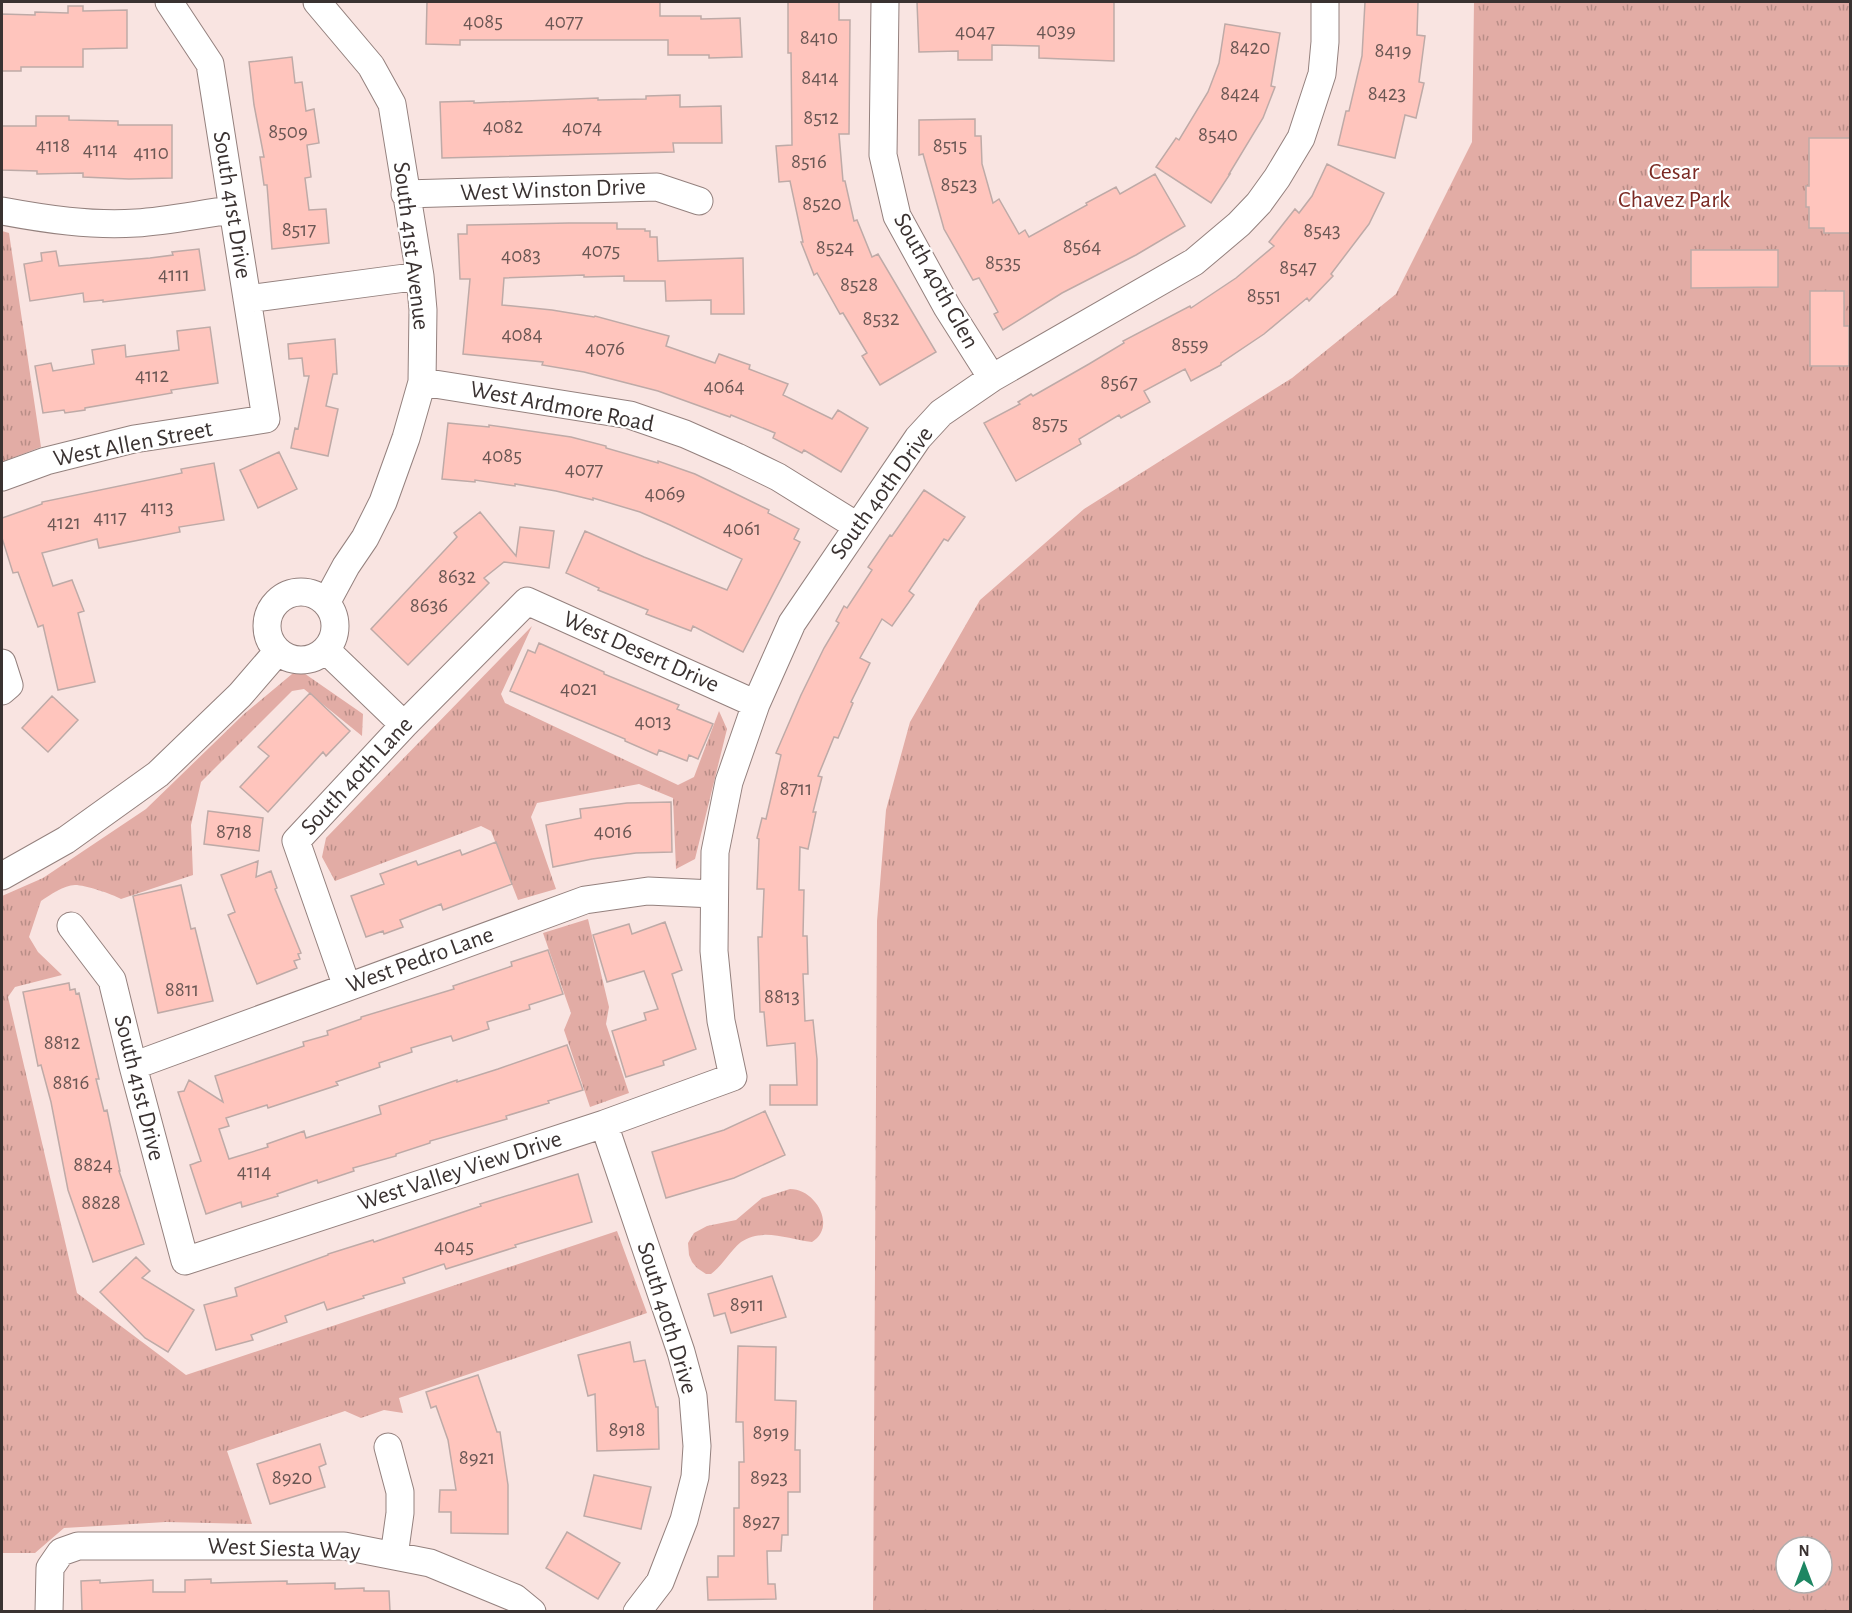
<svg xmlns="http://www.w3.org/2000/svg" width="1852" height="1613" viewBox="0 0 1852 1613" font-family="'Alegreya Sans',sans-serif">
<style>
.grass{fill:url(#grass-tufts);fill-rule:evenodd}
.building{fill:#ffc5bd;stroke:#beaaa7;stroke-width:1.5}
.lines{fill:none;stroke-linecap:round;stroke-linejoin:round}
.minor-casing{stroke:#94817e;stroke-width:29}
.minor{stroke:#fff;stroke-width:27}
.labels{text-anchor:middle;dominant-baseline:central;stroke-width:4.5;stroke-linejoin:round;paint-order:stroke}
.number-label{font-size:21px;fill:#6b5754}
.park-label{font-size:24px;fill:#7a2923;stroke:#fff}
.street-label{font-size:24px;fill:#3a3231;stroke:#fff}
</style>
<defs>
<pattern id="grass-tufts" width="24" height="20" patternUnits="userSpaceOnUse" patternTransform="scale(1.5)"><rect width="24" height="20" fill="#e2aca5"/><path d="M3 7l-1-3M5 7V3M7 7l1-3M15 17l-1-3M17 17v-4M19 17l1-3" fill="none" stroke="#b88d87"/></pattern>
</defs>
<rect width="100%" height="100%" fill="#f9e4e1"/>
<path class="grass" d="M1474 2H1850V1611L873 1612 877 921 886 810 910 722 980 600 1084 509 1292 378 1396 294 1472 142ZM1786 1547H1822V1583H1786Z
M2 231 9 233 41 447 2 462Z
M532 626 501 694 505 703 678 785 694 777 719 711 727 729 695 859 676 869 673 798 639 784 537 803 531 817 556 889 518 900 491 831 481 826 335 881 322 857 326 838Z
M298 669 363 714 362 736 304 689 292 691 201 782 191 825 193 875 121 899C112 894 85 885 75 885 64 885 50 895 41 901L29 937 38 952 62 975 15 987 8 997 77 1293 186 1375 617 1231 647 1313 399 1398 403 1413 384 1410 361 1418 345 1411 227 1451 252 1524 166 1522 64 1528 35 1553H2V896L43 878 146 809 244 714Z
M588 919 609 1007 606 1024 629 1093 590 1107 564 1030 571 1013 543 933Z
M790 1189C816 1189 837 1227 812 1242 789 1240 763 1227 741 1242 730 1251 723 1265 711 1274H706L697 1268 692 1262 689 1255 688 1243 694 1233 707 1226 736 1220 762 1198Z"/>
<path class="building" d="M427 2H660V16H701V19L740 18 742 57 709 58V55H668V40H460V45L426 44Z
M788 2H839V20H850L849 134H839L843 181H845L854 221 857 220 872 257 878 254 936 352 880 385 862 356 867 353 843 313 840 314 817 273 814 275 801 242H803L790 181 779 182 776 146 792 145 791 53H788Z
M917 2H1114V61L1039 58V46L992 45V60H958V51L919 52Z
M1365 2H1418L1417 35 1425 36 1419 82 1424 83 1416 118 1405 115 1395 158 1338 145 1346 111H1349L1362 56Z
M68 6H83V11L127 10V48L83 49V67H21V71H2V14L35 15V12L68 13Z
M1225 24 1280 33 1271 86 1275 87 1263 118 1229 174H1230L1211 203 1156 167 1176 138 1179 140 1208 92 1219 63Z
M292 57 295 83 302 82 306 111 314 109 319 143 307 145 311 177 305 178 309 210 326 209 329 243 272 249 267 185H264L260 157H264L254 105 249 62Z
M680 95V107L721 106 722 143H673L674 152 442 158 440 102 474 101V103L598 98V100L646 99V96Z
M36 116H69V120L118 121V125H172V178L129 179 83 177V173L37 174V171L2 170V126H36Z
M975 119V136H981L982 164 993 203 999 199 1019 234 1025 230 1029 237 1087 205 1086 203 1116 187 1120 194 1155 174 1185 226 1136 255 1062 293 1003 330 994 314 998 312 979 278 973 280 944 229 923 154 919 155V120Z
M1809 138H1851L1850 233H1824V228H1809V207H1806V186H1809Z
M1327 164 1384 193 1369 224 1331 274 1333 276 1309 301 1307 298 1264 334 1221 363V365L1191 381 1185 369 1144 391 1150 402 1121 418 1119 415 1079 439 1081 444 1016 481 984 423 1020 404 1018 402 1031 394 1033 396 1089 364 1124 343 1123 341 1190 306 1191 308 1236 278 1274 246 1269 242 1295 209 1299 213 1312 196Z
M569 223H617V229H645V231H650V237H657L658 261 743 258 744 314H711V300L666 301 665 281H624V276L584 277V275L504 278 502 305 552 310 594 317 595 316 669 336 666 346 715 363 719 354 750 365 749 369 788 384 783 395 832 419 838 410 868 428 841 472 804 450 802 453 773 438 775 433 731 415 730 417 658 391 584 372 542 365 543 362 463 354 470 279H460L458 234H467V225Z
M199 249 205 290 103 302V300L84 302 83 293 30 301 24 264 42 261 41 253 56 251 59 266 150 258 173 255 172 252Z
M1691 250H1778V287L1691 288Z
M1810 291H1844V326H1849V366H1810Z
M210 327 218 383 171 390 172 393 85 408V410L65 413 64 410 43 413 35 366 51 363 53 371 94 364 92 350 125 345 126 357 179 350 177 331Z
M335 339 337 374H333L326 406 338 409 328 456 291 448 295 428 298 429 309 376H304L302 358 289 359 288 344Z
M448 423 489 427V425L571 437 606 446V448L658 463V461L695 474 730 491 769 510 768 513 799 529 794 539 800 542 743 652 693 626 691 631 646 614 648 610 598 590 599 588 566 573 585 531 644 557 727 590 742 559 670 525 640 512 593 498V500L556 491 515 484V486L475 480V482L442 479Z
M279 452 297 489 258 508 240 470Z
M214 463 224 520 179 527 180 532 99 548 97 539 42 553 53 586 72 580 84 611 78 613 95 682 58 690 43 625 38 627 18 572 13 573 2 538V518L42 504V502L182 473 181 469Z
M924 490 965 517 948 541 944 539 909 591 914 595 892 626 882 619 860 658 870 663 851 702 853 703 838 738 834 737 818 776 822 777 813 812H816L808 849 800 847 799 890H804L803 936H807L808 974H803L805 1021 813 1020 817 1059V1105H770V1085H797L795 1043 767 1046 764 1012H760L758 937H762L764 889H757L759 839 757 838 762 818 766 819 781 755 776 753 801 695 824 648 839 623 836 621 844 606 847 608 872 570 868 567 890 535 892 536Z
M480 512 516 556 520 527 554 531 549 568 504 562 484 578 489 583 408 665 371 629 457 537 454 533Z
M539 643 604 672V674L679 705 677 709 713 724 698 759 689 755 687 761 659 750 657 755 625 741V739L510 691 528 650 535 653Z
M310 693 350 731 326 756 323 752 268 812 240 787 269 756 258 747Z
M52 696 78 720 48 752 22 728Z
M671 802 672 852 636 853 592 859 553 867 546 825 581 818 580 809 627 803Z
M208 811 263 818 259 851 204 844Z
M496 842 512 884 443 910 441 904 400 920 403 927 384 934 383 931 366 937 351 896 384 884 380 874 416 861 418 865 460 850 462 855Z
M258 861 256 877 271 871 277 888 275 889 301 953 298 954 300 959 294 961 297 968 257 984 228 915 235 912 221 875Z
M181 885 191 929 195 928 213 1001 158 1013 133 896Z
M665 922 682 970 672 974 696 1049 663 1061 664 1065 626 1077 612 1031 646 1020 644 1013 658 1009 644 971 607 982 593 935 629 924 632 934Z
M548 950 563 994 529 1005 530 1009 487 1022 489 1029 453 1041 451 1036 411 1048 412 1052 379 1063 380 1067 336 1082 338 1085 268 1108 267 1105 226 1118 229 1126 219 1129 229 1159 268 1147 267 1144 304 1131 306 1138 347 1125 381 1114 379 1106 457 1080V1082L498 1069 567 1045 583 1090 548 1101 549 1103 506 1116 507 1119 430 1141V1143L396 1154V1156L353 1168 354 1171 318 1183 317 1180 277 1194 278 1196 242 1207 241 1202 206 1214 190 1165 201 1161 178 1092 184 1091 189 1080 223 1102 215 1076 304 1046 303 1042 328 1035 327 1031 361 1019V1017L454 989 453 986 512 966 511 962Z
M69 983 70 990 75 989 76 994 79 993 99 1079H96L104 1111 107 1110 120 1171H119L144 1244 93 1262 68 1190 51 1102 41 1065 38 1066 23 992Z
M765 1111 785 1155 734 1178 666 1198 652 1152 724 1130Z
M578 1174 592 1222 515 1245 516 1247 446 1269 444 1264 403 1278 405 1283 363 1296 364 1298 327 1310 324 1302 285 1316 287 1322 251 1335 253 1340 216 1350 204 1305 237 1296 235 1288 328 1255V1254L373 1240 374 1242 481 1206 480 1204Z
M136 1257 150 1271 142 1278 194 1310 168 1352 145 1338 100 1292Z
M772 1276 786 1317 731 1333 725 1313 714 1316 708 1294Z
M630 1342 634 1362 645 1360 656 1407H658L659 1449 597 1451 595 1394 588 1396 578 1355Z
M738 1346 776 1347 775 1400 796 1401 795 1450H800V1492H788V1535H782L781 1551H767L768 1584H775L776 1599 708 1600 707 1577H718V1556H734V1508H739V1462H744L743 1422H736Z
M478 1375 497 1432H500L508 1485V1534L451 1533V1512H439L440 1490H456L448 1440 436 1406 431 1408 426 1392Z
M320 1444 326 1464 319 1467 325 1487 270 1504 257 1464Z
M594 1475 651 1487 641 1529 584 1516Z
M567 1532 620 1563 598 1599 546 1568Z
M211 1579V1583L287 1581V1584L335 1583V1589L364 1588V1591H389L390 1611H82L81 1581 100 1580V1583L153 1580V1592H185V1580Z"/>
<g class="lines">
<g class="minor-casing">
<path id="minor" d="M317 2 371 66 392 104 420 276 423 310 422 382 406 438 383 502 365 538 346 566 326 603
M885 2 883 155 897 216 947 307 992 378
M405 194 657 187 699 201
M2 211C45 219 91 226 136 223 168 221 200 214 232 210
M247 299 420 276
M422 382 630 415 685 434 737 457 778 477 857 526
M2 477 46 461 134 439 266 419 210 64 169 2
M267 626a34 34 0 1 1 68 0a34 34 0 1 1-68 0Z
M326 650 404 725
M2 663 9 685 2 691
M2 876 66 840 158 774 240 695 278 651
M71 926 112 980 133 1066 185 1261 604 1124 733 1077 721 1021 714 951 715 852 729 782 756 704 792 623 918 438 941 413 992 378 1194 262 1239 224 1259 203 1277 178 1301 138 1322 74 1325 42V2
M347 987 296 841 404 725 527 601 756 704
M133 1066 585 900 648 891 714 894
M604 1124 681 1352 693 1396 697 1446 695 1477 684 1520 660 1582 637 1612
M388 1447 400 1492V1513L394 1556
M49 1612 50 1568 61 1552 78 1546H344L430 1563 515 1598 532 1612"/>
</g>
<use href="#minor" class="minor"/>
</g>
<g class="labels">
<g class="number-label">
<text x="483" y="21">4085</text>
<text x="564" y="21">4077</text>
<text x="1056" y="30">4039</text>
<text x="975" y="31">4047</text>
<text x="819" y="37">8410</text>
<text x="1250" y="47">8420</text>
<text x="1393" y="50">8419</text>
<text x="820" y="77">8414</text>
<text x="1240" y="93">8424</text>
<text x="1387" y="93">8423</text>
<text x="821" y="117">8512</text>
<text x="503" y="126">4082</text>
<text x="582" y="127">4074</text>
<text x="288" y="131">8509</text>
<text x="1218" y="134">8540</text>
<text x="53" y="145">4118</text>
<text x="950" y="145">8515</text>
<text x="100" y="149">4114</text>
<text x="151" y="152">4110</text>
<text x="809" y="161">8516</text>
<text x="959" y="184">8523</text>
<text x="822" y="203">8520</text>
<text x="299" y="229">8517</text>
<text x="1322" y="230">8543</text>
<text x="1082" y="246">8564</text>
<text x="835" y="247">8524</text>
<text x="601" y="250">4075</text>
<text x="521" y="255">4083</text>
<text x="1003" y="262">8535</text>
<text x="1298" y="267">8547</text>
<text x="174" y="274">4111</text>
<text x="859" y="284">8528</text>
<text x="1264" y="295">8551</text>
<text x="881" y="318">8532</text>
<text x="522" y="334">4084</text>
<text x="1190" y="344">8559</text>
<text x="605" y="348">4076</text>
<text x="152" y="375">4112</text>
<text x="1119" y="382">8567</text>
<text x="724" y="386">4064</text>
<text x="1050" y="423">8575</text>
<text x="502" y="455">4085</text>
<text x="584" y="469">4077</text>
<text x="665" y="493">4069</text>
<text x="157" y="507">4113</text>
<text x="110" y="517">4117</text>
<text x="64" y="522">4121</text>
<text x="742" y="528">4061</text>
<text x="457" y="576">8632</text>
<text x="429" y="605">8636</text>
<text x="579" y="688">4021</text>
<text x="653" y="721">4013</text>
<text x="796" y="788">8711</text>
<text x="234" y="831">8718</text>
<text x="613" y="831">4016</text>
<text x="182" y="989">8811</text>
<text x="782" y="996">8813</text>
<text x="62" y="1042">8812</text>
<text x="71" y="1082">8816</text>
<text x="93" y="1164">8824</text>
<text x="254" y="1171">4114</text>
<text x="101" y="1202">8828</text>
<text x="454" y="1246">4045</text>
<text x="747" y="1304">8911</text>
<text x="627" y="1429">8918</text>
<text x="771" y="1432">8919</text>
<text x="477" y="1457">8921</text>
<text x="292" y="1477">8920</text>
<text x="769" y="1477">8923</text>
<text x="761" y="1521">8927</text>
</g>
<g class="park-label">
<text x="1674" y="172">Cesar<tspan x="1674" dy="28">Chavez Park</tspan></text>
</g>
<g class="street-label">
<text transform="translate(553 190) rotate(-2)">West Winston Drive</text>
<text transform="translate(232 205) rotate(81)">South 41st Drive</text>
<text transform="translate(411 246) rotate(83)">South 41st Avenue</text>
<text transform="translate(936 281) rotate(61)">South 40th Glen</text>
<text transform="translate(562 407) rotate(11)">West Ardmore Road</text>
<text transform="translate(133 444) rotate(-11)">West Allen Street</text>
<text transform="translate(882 493) rotate(-54)">South 40th Drive</text>
<text transform="translate(641 652) rotate(24)">West Desert Drive</text>
<text transform="translate(357 776) rotate(-47)">South 40th Lane</text>
<text transform="translate(420 960) rotate(-20)">West Pedro Lane</text>
<text transform="translate(139 1088) rotate(76)">South 41st Drive</text>
<text transform="translate(460 1171) rotate(-18)">West Valley View Drive</text>
<text transform="translate(667 1318) rotate(73)">South 40th Drive</text>
<text transform="translate(284 1549) rotate(2)">West Siesta Way</text>
</g>
</g>
<rect width="1852" height="1613" fill="none" stroke="#3a3231" stroke-width="6"/>
<g transform="translate(1804 1565)"><circle r="28" fill="#ffffff" stroke="#b0adad" stroke-width="1.5"/>
<path d="M0-4.5L10 22L0 15L-10 22Z" fill="#1d8662"/>
<text y="-9" font-size="16" font-weight="bold" text-anchor="middle" fill="#3a3231">N</text>
</g>
</svg>
